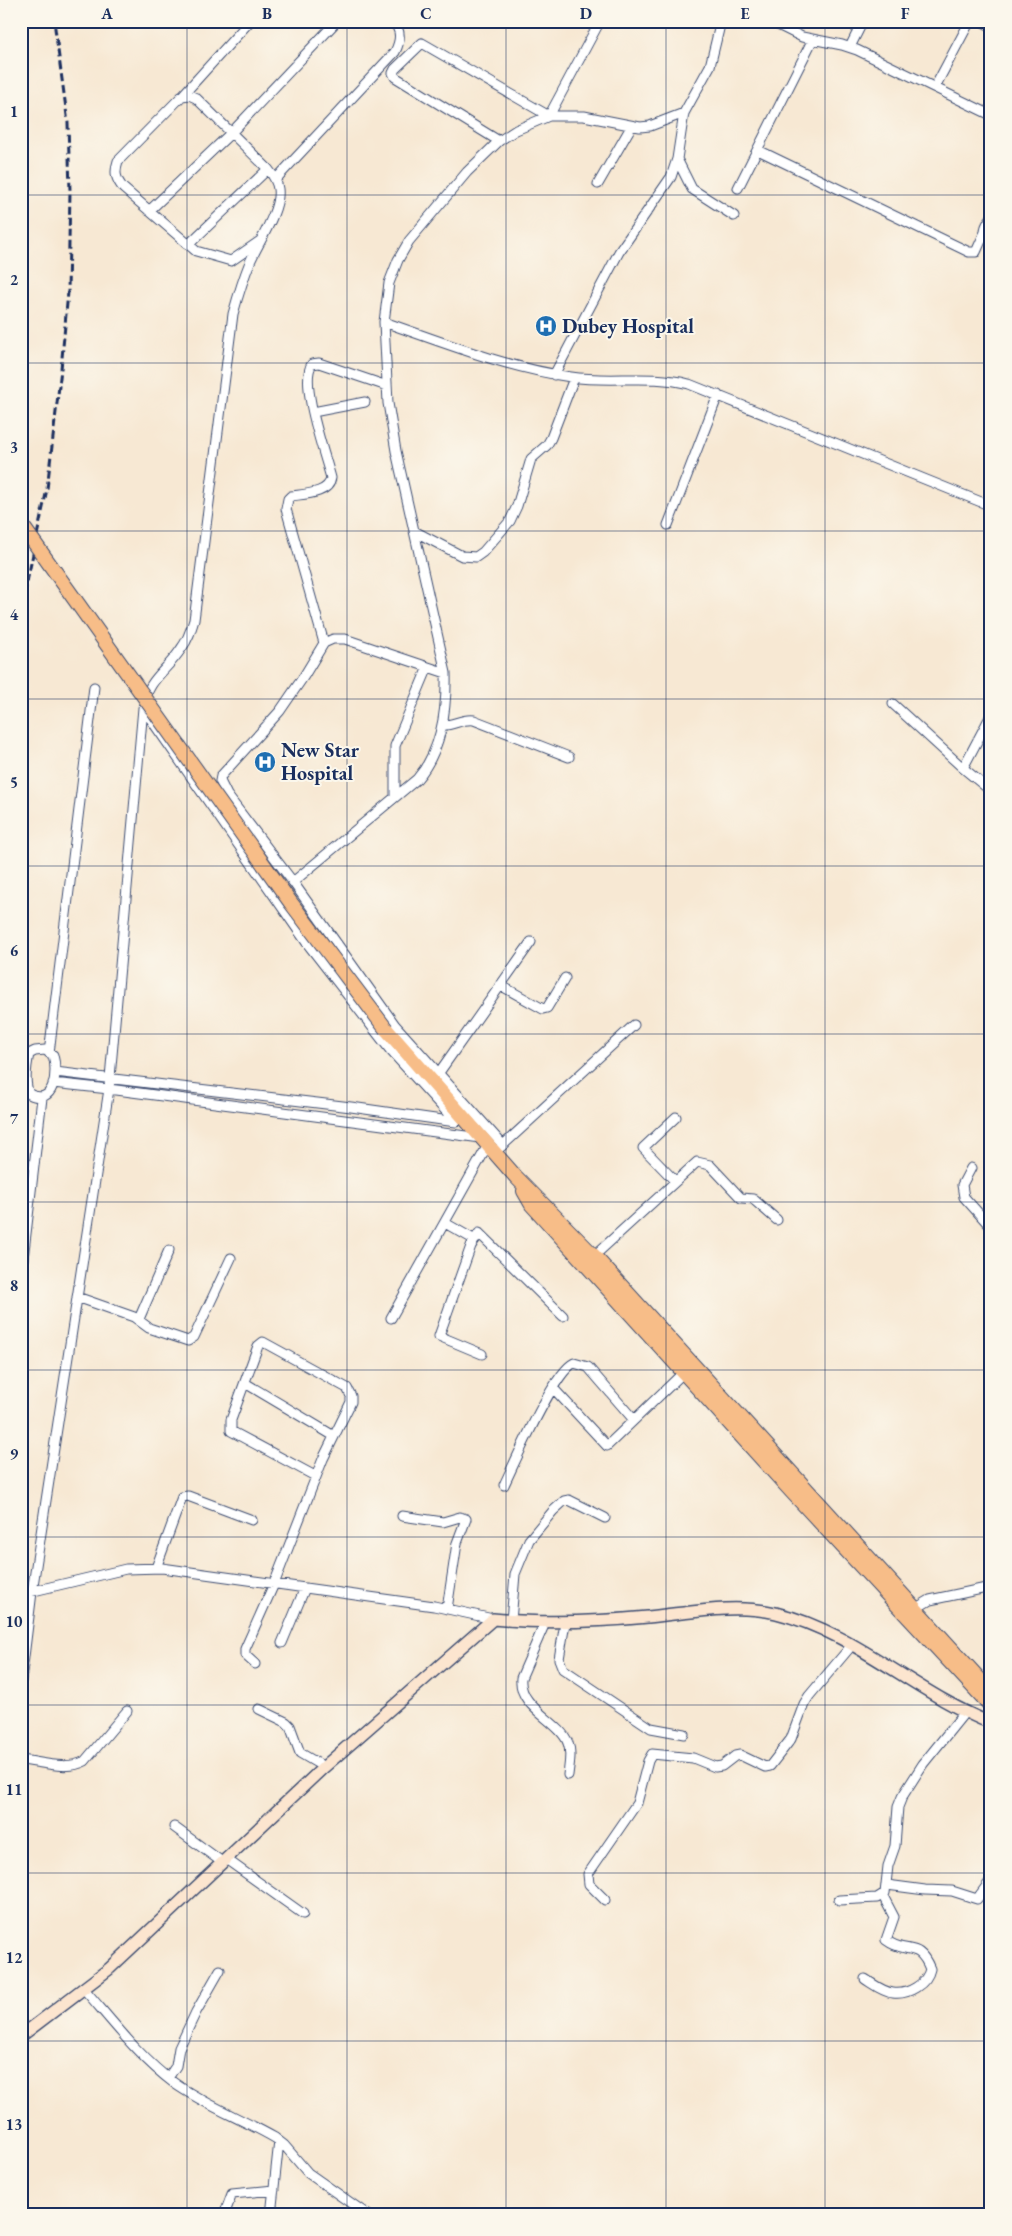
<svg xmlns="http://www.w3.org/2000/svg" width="1012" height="2236" viewBox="0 0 1012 2236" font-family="'EB Garamond',serif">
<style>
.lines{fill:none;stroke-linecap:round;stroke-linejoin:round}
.minor-casing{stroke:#3c4b70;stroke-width:11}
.secondary-casing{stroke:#3c4b70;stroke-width:14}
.primary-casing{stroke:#3c4b70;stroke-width:16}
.minor{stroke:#fff;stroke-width:9}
.secondary{stroke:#fce5cf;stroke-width:11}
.primary{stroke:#f7bd88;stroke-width:14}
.rail{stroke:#1b2f5e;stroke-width:3;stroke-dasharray:8 4;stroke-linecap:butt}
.primary-bridge-casing{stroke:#3c4b70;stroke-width:16;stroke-linecap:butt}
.primary-bridge{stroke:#f7bd88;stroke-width:14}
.grid{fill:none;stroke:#1b2f5e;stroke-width:1;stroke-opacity:0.55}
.labels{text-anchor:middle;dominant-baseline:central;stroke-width:4;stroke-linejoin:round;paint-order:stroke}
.poi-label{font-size:20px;font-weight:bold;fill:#1b2f5e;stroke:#fbf7ec;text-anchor:start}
.neatline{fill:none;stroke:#1b2f5e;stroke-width:2}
.grid-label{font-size:16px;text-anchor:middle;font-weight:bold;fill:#1b2f5e}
</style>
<rect width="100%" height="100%" fill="#fbf7ec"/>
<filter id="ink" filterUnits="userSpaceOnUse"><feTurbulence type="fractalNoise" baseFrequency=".02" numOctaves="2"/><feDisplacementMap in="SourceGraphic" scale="10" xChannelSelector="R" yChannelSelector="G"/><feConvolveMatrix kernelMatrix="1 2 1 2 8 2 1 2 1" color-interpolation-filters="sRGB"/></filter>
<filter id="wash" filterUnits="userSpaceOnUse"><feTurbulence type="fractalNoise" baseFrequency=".0096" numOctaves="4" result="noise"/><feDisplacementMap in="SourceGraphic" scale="20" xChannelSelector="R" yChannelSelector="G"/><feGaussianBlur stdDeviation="1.12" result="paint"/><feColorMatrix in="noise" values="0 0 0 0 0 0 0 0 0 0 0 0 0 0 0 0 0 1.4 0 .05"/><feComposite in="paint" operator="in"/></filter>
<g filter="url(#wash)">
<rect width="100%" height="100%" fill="#f7e8d3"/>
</g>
<g filter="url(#ink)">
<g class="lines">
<g class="minor-casing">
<path id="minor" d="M770 21 802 37 842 45 857 50 989 114
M981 21 991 26
M850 47 863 21
M935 87 970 21
M182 96 250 21
M499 141 395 77 393 73 395 69 422 43 549 116H584L640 127 650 126 684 113
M758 150 969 252H976L985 232
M677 159 692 189 734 216
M276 179 395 52C401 40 402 30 392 21
M598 184 631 127
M738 188 812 41
M149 211 232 132 337 21
M991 218C986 225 983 230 987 238L991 240
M188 245 268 169
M384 322C445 343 507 368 571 377 610 383 650 374 689 384L991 506
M554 375 619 252 671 177 677 159 684 113 710 66 721 21
M313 412 365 402
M21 511V528
M668 525 718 395
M414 531 462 556 476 557 483 552 510 521 517 506 531 459 547 445 551 438 574 378
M324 643 286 509 288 499 291 496C304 494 329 494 331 478 325 455 299 382 312 364L319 363 387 386
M446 673 345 639H333L324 643 304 676 280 711 221 776 220 781 227 795 293 882 395 1025 503 1145
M893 704 963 768 991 791
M143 708 307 943 391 1051 455 1121
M442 725C453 726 462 718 474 720L569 757
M963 768 991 715
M395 797V746L428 667
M293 882 417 779C442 750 447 710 446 673L396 451 388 403 384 322 389 283 398 260 409 241 467 172 499 141 516 130 549 116 600 21
M500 985 543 1009 547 1008 565 978
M45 1050 53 1055C58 1072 55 1107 29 1094 24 1082 26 1068 29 1054L35 1051Z
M49 1053 94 687
M55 1072 351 1107 456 1122
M438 1074 531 942
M53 1083 109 1089 481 1138
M501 1147 634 1025
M971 1168 962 1185 964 1197 991 1227
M675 1181 643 1148 676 1117
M445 1223 475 1240
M594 1256 697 1162 710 1165 741 1198 753 1199 777 1220
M21 1276 42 1098
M77 1297 134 1317 149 1328 188 1341 194 1337 231 1258
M391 1318 488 1145
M139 1319 169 1250
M482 1354 439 1336 471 1246 479 1233 563 1316
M245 1383 334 1436
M553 1388 607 1446 684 1372
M504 1485C516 1460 554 1372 574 1363L588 1367 634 1420
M402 1516 443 1522 460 1517 466 1519 457 1543 447 1609
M156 1568 182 1497 188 1496 252 1520
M21 1594 126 1569 162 1568 434 1606 493 1619
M913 1610 930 1600 991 1587
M511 1621 515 1574 529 1540 553 1511 564 1501 569 1500 605 1518
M545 1623 521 1678C518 1708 560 1721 568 1743 572 1753 569 1765 568 1775
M565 1623 559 1659 563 1669 651 1728 684 1734
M282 1643 305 1588
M255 1664 245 1655V1649L274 1584 323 1459 351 1402V1396L347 1388 263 1342 258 1346 231 1420V1431L315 1476
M21 1681 32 1592 109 1089 143 708C148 678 166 672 181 649 188 640 191 630 194 620L233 314C238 296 243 279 250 262 258 243 281 210 278 189 277 181 273 175 268 169L196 98 189 95 182 96 118 161C114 173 116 179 123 188L196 251 231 261 260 241
M259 1709 286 1722 290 1726 300 1753 324 1767
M21 1760C41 1762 67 1771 85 1761L127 1711
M174 1827 222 1862
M226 1859 303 1914
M887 1885 925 1890 952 1891 977 1899 991 1880
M605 1900 589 1884 588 1874 637 1803 648 1761 652 1754 693 1758 715 1767 722 1766 735 1756 740 1755 765 1767 770 1766 791 1739 804 1704 809 1696 852 1645
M839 1900 877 1898 885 1893 888 1866 895 1846 898 1807 902 1797 923 1764 965 1712
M865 1979C873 1984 883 1992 893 1993 908 1995 927 1984 930 1969 918 1939 907 1956 886 1940L894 1917 883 1896
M84 1989C112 2021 140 2058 174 2083 205 2105 242 2119 275 2138L284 2145 308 2173 368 2215
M168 2078 176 2066 179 2048 196 2012 220 1970
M224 2215 232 2194 274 2190
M271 2215 279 2141"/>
</g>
<g class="secondary-casing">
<path id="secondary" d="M21 2036 109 1969 324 1767 493 1619C545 1624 596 1622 648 1617 689 1613 734 1603 776 1613 855 1632 916 1694 991 1723"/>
</g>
<g class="primary-casing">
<path id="primary" d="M386 1029 516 1177 594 1256 991 1692
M524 1191 532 1205 792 1492 991 1706"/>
</g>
<use href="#minor" class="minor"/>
<use href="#secondary" class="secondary"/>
<use href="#primary" class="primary"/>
<path class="rail" d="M21 630 25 591 47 489 61 369 68 292 70 191 68 123 54 21"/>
<g class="primary-bridge-casing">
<path id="primary-bridge" d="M21 524 291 903 386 1029"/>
</g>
<use href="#primary-bridge" class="primary-bridge"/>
</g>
</g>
<path class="grid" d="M187 21V2215M347 21V2215M506 21V2215M666 21V2215M825 21V2215M21 195H991M21 363H991M21 531H991M21 699H991M21 866H991M21 1034H991M21 1202H991M21 1370H991M21 1537H991M21 1705H991M21 1873H991M21 2041H991"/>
<defs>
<g id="hospital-disc" transform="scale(1.125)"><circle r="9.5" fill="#1f6fb2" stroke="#fbf7ec"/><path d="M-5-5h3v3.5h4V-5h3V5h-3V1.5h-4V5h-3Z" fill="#fff"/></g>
</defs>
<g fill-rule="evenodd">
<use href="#hospital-disc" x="546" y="326"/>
<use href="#hospital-disc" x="265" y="762"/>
</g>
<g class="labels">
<g class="poi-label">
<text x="562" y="326">Dubey Hospital</text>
<text x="281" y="750">New Star<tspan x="281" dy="23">Hospital</tspan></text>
</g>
</g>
<rect width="1012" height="2236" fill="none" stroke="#fbf7ec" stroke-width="55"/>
<rect x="28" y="28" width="956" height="2180" class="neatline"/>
<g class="grid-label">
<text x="107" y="19">A</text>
<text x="267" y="19">B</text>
<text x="426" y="19">C</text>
<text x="586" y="19">D</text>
<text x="745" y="19">E</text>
<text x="905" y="19">F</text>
<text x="14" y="117">1</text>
<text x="14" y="285">2</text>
<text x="14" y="453">3</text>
<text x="14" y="620">4</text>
<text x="14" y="788">5</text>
<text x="14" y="956">6</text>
<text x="14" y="1124">7</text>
<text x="14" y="1291">8</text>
<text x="14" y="1459">9</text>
<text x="14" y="1627">10</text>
<text x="14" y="1795">11</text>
<text x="14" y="1963">12</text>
<text x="14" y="2130">13</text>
</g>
</svg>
